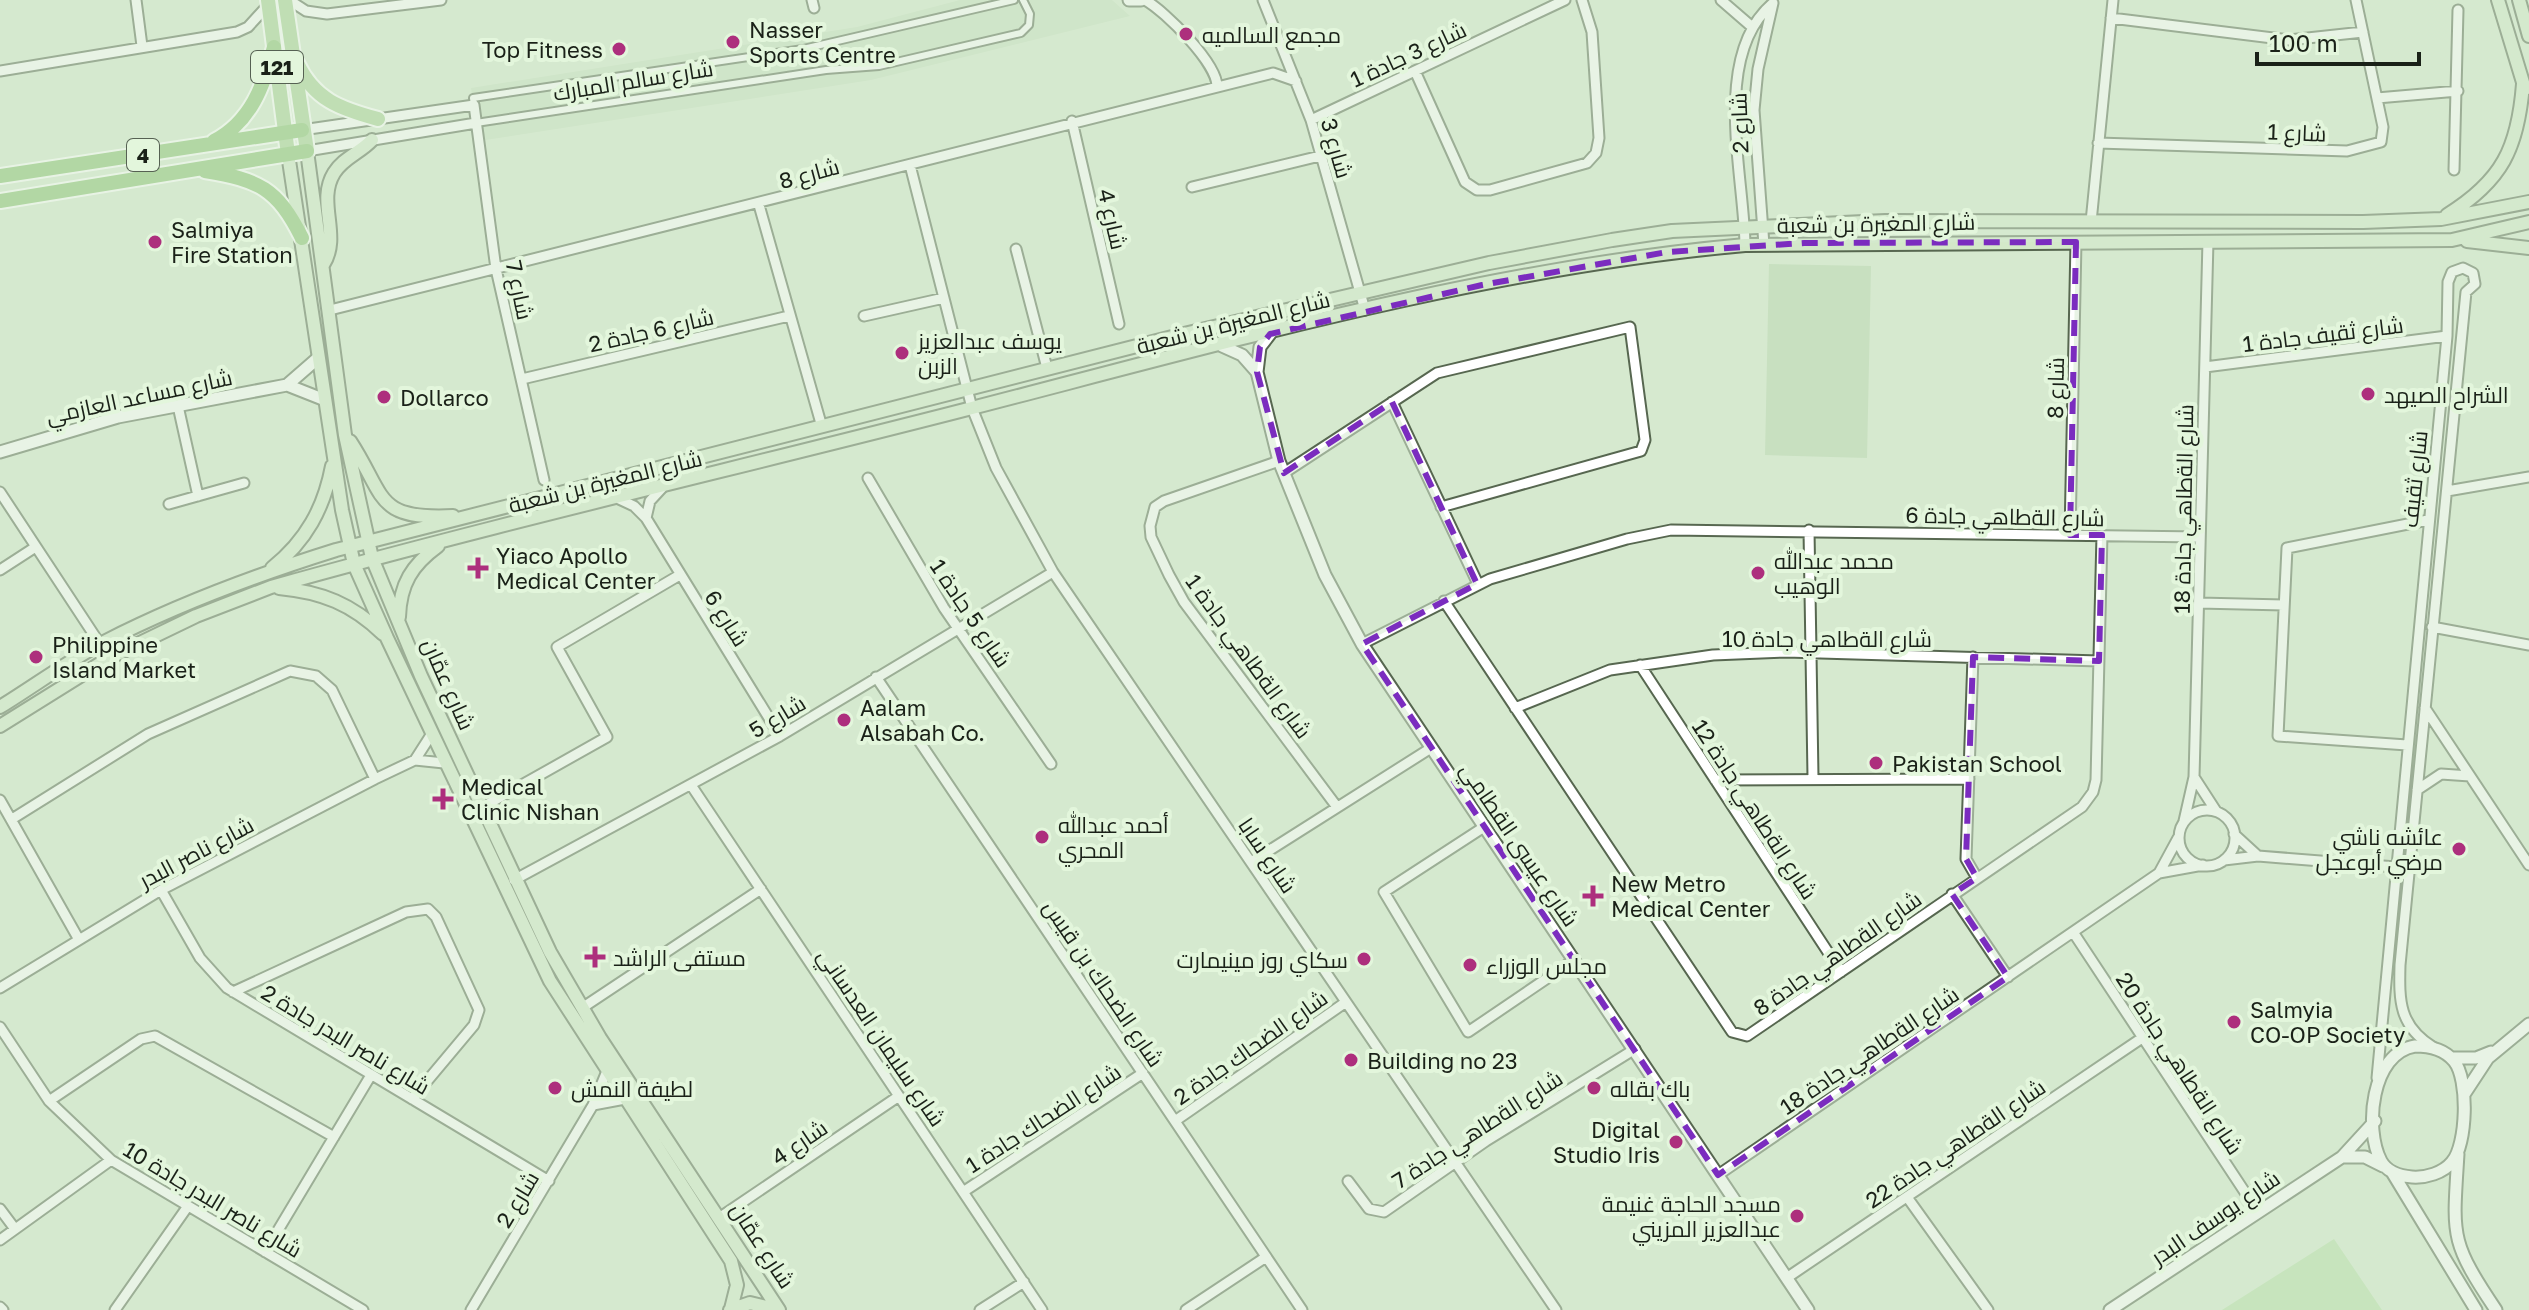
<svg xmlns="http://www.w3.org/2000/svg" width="2529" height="1310" viewBox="0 0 2529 1310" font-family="'Golos Text',Cairo,sans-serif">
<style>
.built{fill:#c8e0c0}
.green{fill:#b6dea7}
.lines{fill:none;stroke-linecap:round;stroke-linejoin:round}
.pedestrian-casing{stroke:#576750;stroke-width:10}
.minor-casing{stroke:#576750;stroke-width:13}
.tertiary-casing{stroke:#576750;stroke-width:15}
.secondary-casing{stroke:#576750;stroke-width:16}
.primary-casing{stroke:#fff;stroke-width:18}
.trunk-casing{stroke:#fff;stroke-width:18}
.pedestrian{stroke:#fff;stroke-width:6}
.minor{stroke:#fff;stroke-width:9}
.tertiary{stroke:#fff;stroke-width:11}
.secondary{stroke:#d3e8c9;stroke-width:12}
.primary{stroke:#a6d193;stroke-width:14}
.trunk{stroke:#88c26f;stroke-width:14}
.marked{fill:none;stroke:#7b2cbf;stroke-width:6;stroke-dasharray:16 10;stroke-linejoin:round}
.poi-dot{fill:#ad2f7d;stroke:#e3f6dc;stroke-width:3}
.labels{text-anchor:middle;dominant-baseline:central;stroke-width:8;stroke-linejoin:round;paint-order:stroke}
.shield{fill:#e3f6dc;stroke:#566153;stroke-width:2}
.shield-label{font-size:20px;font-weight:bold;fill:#1a2118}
.poi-label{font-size:22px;fill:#1a2118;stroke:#e3f6dc;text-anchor:start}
.street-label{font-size:22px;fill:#1a2118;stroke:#e3f6dc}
</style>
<rect width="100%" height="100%" fill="#d6e9cf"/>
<path class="built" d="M960 0H1112L1130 16 871 80 479 141 471 88 857 27Z
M1769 264 1871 266 1867 458 1765 455Z"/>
<path class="green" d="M2334 1239 2382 1310H2222Z"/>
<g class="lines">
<g class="pedestrian-casing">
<path id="pedestrian" d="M474 105 473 98 803 49 1014 0
M476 123 826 70 879 66 1021 33 1029 25 1030 14 1023 0"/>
</g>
<g class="minor-casing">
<path id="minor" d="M136 0 142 46
M289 0 306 11 327 14 441 0
M812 0 814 8
M1145 0C1165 11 1218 64 1217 87
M1263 0 1311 120 1365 310
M1721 0 1751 26
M2111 18 2289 40 2363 32
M0 71 237 32 248 27 269 4
M1415 71 1465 182 1477 190H1490L1587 163 1596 153 1599 138 1592 32 1582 0
M2377 98 2458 91
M1311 120 1565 0
M1072 121 1119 324
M302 130 474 105 496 269 544 480
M2098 143 2347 151 2381 142 2383 127 2356 0
M307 151 476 123
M910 165 972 408 996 468 1053 572 1556 1310
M2454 170 2458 10
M1192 187 1320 156
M759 205 822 427
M2091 222 2113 0
M1745 245C1744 174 1711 55 1773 3
M1764 245 1754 110 1758 69 1773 3
M1016 249 1047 368
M330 310 1273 73 1296 81
M864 316 944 298
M2205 367 2447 336
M522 379 789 316
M1392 402 1478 584
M178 406 198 496
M1279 461 1164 501 1155 507 1150 526 1151 537 1169 575 1184 602 1337 807
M1284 473 1437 373 1630 327 1645 440 1641 451 1441 507
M868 478 944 608 1051 764
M2447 491 2529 477
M0 492 100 644
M619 499 634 506 646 518 780 736
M169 504 244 483
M646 518 650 501 662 488
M1809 530 1813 777
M2070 535 2076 242
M0 570 34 548
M1444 601 1732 1032 1747 1036 2082 807 2093 792 2096 780 2102 535
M2199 603 2284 605
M2432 627 2529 645
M1362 644 1490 579 1627 539 1671 530 2200 537
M1973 657 1966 859 1977 878
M1640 665 1841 972
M876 677 1302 1310
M1515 708 1610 670 1713 655 1786 652 2099 661
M2425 708 2529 865
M2407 745 2278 736 2287 548 2428 520
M415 760 431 735
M2194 777 2216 811
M1715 780 1969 779
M691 785 1042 1310
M2417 790 2441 774 2470 776
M0 800 78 938
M481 808 607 737 557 647 678 576
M2179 838a28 28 0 1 1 56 0a28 28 0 1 1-56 0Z
M12 819 148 734 290 671 316 676 332 690 375 779
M2184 821 2194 777 2208 241
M1484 827 1384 892 1468 1032 1574 960
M2234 834 2258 856
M2224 860 2258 856 2396 867
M1251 862 1431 748
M2159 873 2178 838
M514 880 780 736 1053 572
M161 890 200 958 227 988 549 1181
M1952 894 2008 977
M2073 932 2258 1212
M0 988 161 890 375 779 415 760 444 763
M233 992 406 912 428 909 436 917 479 1010 474 1025 412 1099
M582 1008 761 889
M0 1027 49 1101 111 1160 363 1310
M2377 1078 2447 336 2448 282 2452 272 2463 268 2473 273 2475 284 2466 292 2400 965C2399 1001 2399 1026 2433 1047
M49 1101 141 1039 155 1036 334 1137
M593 1105 625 1099
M1175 1121 1346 1002
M1718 1175 2159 873 2203 865
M1348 1181 1369 1209 1384 1212 1486 1141 1635 1049
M963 1192 1143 1073
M1907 1197 1988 1310
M0 1209 15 1229
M719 1218 899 1096
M0 1240 111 1160
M265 1252 371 1075
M1788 1277 2142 1038
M0 1307 3 1310
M115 1310 188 1206
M471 1310 593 1105 607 1071
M980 1310 1024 1282
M1186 1310 1266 1257"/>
</g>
<g class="tertiary-casing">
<path id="tertiary" d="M1129 0H1141
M1270 334 1260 347 1257 372 1279 461 1325 575 1362 644 1808 1310
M1222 346 1242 355 1257 372
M287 385 325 400
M0 452 118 417 287 385 318 358
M2415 1046C2430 1046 2444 1049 2454 1061 2469 1079 2467 1145 2452 1162 2443 1173 2426 1178 2412 1177 2400 1176 2387 1172 2381 1161 2364 1129 2371 1053 2415 1046Z
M2452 1058H2476L2491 1052
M2465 1093 2488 1058 2529 1024
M2458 1154C2453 1236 2449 1240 2496 1310
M2343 1157H2365L2383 1166
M2392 1172 2476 1310
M2110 1310 2342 1157 2375 1121"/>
</g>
<g class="secondary-casing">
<path id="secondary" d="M2498 0 2525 89
M2519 0 2529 36
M307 151 345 435 372 558 421 676 550 952 600 1038 779 1310
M288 154 342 510 354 564 387 638 550 981 731 1261 737 1285 731 1309
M2447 215C2502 181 2518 148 2523 84
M2467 241 2529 248
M323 265C342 236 316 202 334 173 343 158 360 153 372 140
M350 441C386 496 374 520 453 516
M272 568C306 541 324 508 332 466
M279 588C322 592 352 604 383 634
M399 617C400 584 412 565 438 546
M0 707C34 686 68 661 104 642 178 604 256 575 336 550L1184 334 1489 263 1612 240 1672 231 1885 221 2363 222 2441 219 2529 202
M0 726 109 658 196 616 271 587C503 522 739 468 972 408 1224 343 1486 268 1745 245L2452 240 2529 222
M730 1310 750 1303 778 1310"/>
</g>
<g class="primary-casing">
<path id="primary" d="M268 0 288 154
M285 0 307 151
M297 63C314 100 341 109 378 119"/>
</g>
<g class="trunk-casing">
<path id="trunk" d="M214 141C251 122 264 85 274 47
M205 171C259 180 277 188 302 238
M0 176 302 130
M0 201 307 151"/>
</g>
<use href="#pedestrian" class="pedestrian"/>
<use href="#minor" class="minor"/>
<use href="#tertiary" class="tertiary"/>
<use href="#secondary" class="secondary"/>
<use href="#primary" class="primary"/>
<use href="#trunk" class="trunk"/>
</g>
<path d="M0 0H2529V1310H0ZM2076 242 2070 535H2102L2099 661 1973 657 1966 859 1977 878 1952 894 2008 977 1718 1175 1362 644 1477 584 1392 402 1284 473 1257 372 1260 347 1270 334 1482 285 1667 252 1804 243Z" fill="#d6e9cf" fill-opacity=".55" fill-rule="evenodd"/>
<path class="marked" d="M2076 242 2070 535H2102L2099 661 1973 657 1966 859 1977 878 1952 894 2008 977 1718 1175 1362 644 1477 584 1392 402 1284 473 1257 372 1260 347 1270 334 1482 285 1667 252 1804 243Z"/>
<g class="poi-dot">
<circle cx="1186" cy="34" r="8"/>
<circle cx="733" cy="42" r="8"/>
<circle cx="619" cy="49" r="8"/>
<circle cx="155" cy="242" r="8"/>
<circle cx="902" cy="353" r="8"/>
<circle cx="2368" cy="394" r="8"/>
<circle cx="384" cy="397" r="8"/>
<path d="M474 556h8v8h8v8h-8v8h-8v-8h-8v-8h8z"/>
<circle cx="1758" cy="573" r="8"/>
<circle cx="36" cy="657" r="8"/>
<circle cx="844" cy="720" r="8"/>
<circle cx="1876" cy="763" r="8"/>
<path d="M439 787h8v8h8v8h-8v8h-8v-8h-8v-8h8z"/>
<circle cx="1042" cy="837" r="8"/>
<circle cx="2459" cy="849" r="8"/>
<path d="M1589 884h8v8h8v8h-8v8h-8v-8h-8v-8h8z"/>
<path d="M591 945h8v8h8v8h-8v8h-8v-8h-8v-8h8z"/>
<circle cx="1364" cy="959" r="8"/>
<circle cx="1470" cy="965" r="8"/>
<circle cx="2234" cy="1022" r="8"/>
<circle cx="1351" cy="1060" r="8"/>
<circle cx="555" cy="1088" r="8"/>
<circle cx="1594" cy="1088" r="8"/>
<circle cx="1676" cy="1142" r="8"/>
<circle cx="1797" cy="1216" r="8"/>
</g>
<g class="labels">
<g class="shield">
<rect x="251" y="51" width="52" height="32" rx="6"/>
<rect x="127" y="139" width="32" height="32" rx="6"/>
</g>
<g class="shield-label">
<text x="277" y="67">121</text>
<text x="143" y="155">4</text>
</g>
<g class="poi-label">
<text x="749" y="29">Nasser<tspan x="749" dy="25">Sports Centre</tspan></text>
<text x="1202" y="34">مجمع السالميه</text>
<text x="603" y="49" text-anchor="end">Top Fitness</text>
<text x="171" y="229">Salmiya<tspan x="171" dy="25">Fire Station</tspan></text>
<text x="918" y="340">يوسف عبدالعزيز<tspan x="918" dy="25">الزبن</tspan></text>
<text x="2384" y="394">الشراح الصيهد</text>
<text x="400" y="397">Dollarco</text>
<text x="496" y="555">Yiaco Apollo<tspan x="496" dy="25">Medical Center</tspan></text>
<text x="1774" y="560">محمد عبدالله<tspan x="1774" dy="25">الوهيب</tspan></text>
<text x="52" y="644">Philippine<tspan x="52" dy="25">Island Market</tspan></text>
<text x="860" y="707">Aalam<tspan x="860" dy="25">Alsabah Co.</tspan></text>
<text x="1892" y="763">Pakistan School</text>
<text x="461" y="786">Medical<tspan x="461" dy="25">Clinic Nishan</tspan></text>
<text x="1058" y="824">أحمد عبدالله<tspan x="1058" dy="25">المحري</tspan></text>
<text x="2443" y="836" text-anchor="end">عائشه ناشي<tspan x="2443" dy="25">مرضي أبوعجل</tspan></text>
<text x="1611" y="883">New Metro<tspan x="1611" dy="25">Medical Center</tspan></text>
<text x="613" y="957">مستفى الراشد</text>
<text x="1348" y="959" text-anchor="end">سكاي روز مينيمارت</text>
<text x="1486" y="965">مجلس الوزراء</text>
<text x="2250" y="1009">Salmyia<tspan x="2250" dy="25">CO-OP Society</tspan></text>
<text x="1367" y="1060">Building no 23</text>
<text x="571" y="1088">لطيفة النمش</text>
<text x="1610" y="1088">باك بقاله</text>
<text x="1660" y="1129" text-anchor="end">Digital<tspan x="1660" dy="25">Studio Iris</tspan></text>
<text x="1781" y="1203" text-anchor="end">مسجد الحاجة غنيمة<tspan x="1781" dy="25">عبدالعزيز المزيني</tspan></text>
</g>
<g class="street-label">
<text transform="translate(1408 54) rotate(-25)">شارع 3 جادة 1</text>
<text transform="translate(633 80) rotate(-9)">شارع سالم المبارك</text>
<text transform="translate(1739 123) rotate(-92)">شارع 2</text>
<text transform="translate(2297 132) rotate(2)">شارع 1</text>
<text transform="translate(1337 148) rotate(74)">شارع 3</text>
<text transform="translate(809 173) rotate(-15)">شارع 8</text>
<text transform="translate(1113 219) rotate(77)">شارع 4</text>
<text transform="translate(1876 223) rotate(-1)">شارع المغيرة بن شعبة</text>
<text transform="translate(520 290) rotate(78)">شارع 7</text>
<text transform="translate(1233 322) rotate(-14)">شارع المغيرة بن شعبة</text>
<text transform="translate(651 330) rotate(-13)">شارع 6 جادة 2</text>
<text transform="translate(2323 334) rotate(-7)">شارع ثقيف جادة 1</text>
<text transform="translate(2055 388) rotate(-89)">شارع 8</text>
<text transform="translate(139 396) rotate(-12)">شارع مساعد العازمي</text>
<text transform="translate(2414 479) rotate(-84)">شارع ثقيف</text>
<text transform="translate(605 481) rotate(-14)">شارع المغيرة بن شعبة</text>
<text transform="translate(2183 509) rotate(-89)">شارع الةطاهي جادة 18</text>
<text transform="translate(2005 516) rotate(1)">شارع الةطاهي جادة 6</text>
<text transform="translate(971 613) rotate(56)">شارع 5 جادة 1</text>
<text transform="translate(727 618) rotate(58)">شارع 6</text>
<text x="1827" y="638">شارع الةطاهي جادة 10</text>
<text transform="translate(1249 656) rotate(54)">شارع الةطاهي جادة 1</text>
<text transform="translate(449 684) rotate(66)">شارع عمّان</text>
<text transform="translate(777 716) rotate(-31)">شارع 5</text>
<text transform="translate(1755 809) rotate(57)">شارع الةطاهي جادة 12</text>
<text transform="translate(1520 844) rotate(56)">شارع عيسى القطامي</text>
<text transform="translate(196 852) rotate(-28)">شارع ناصر البدر</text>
<text transform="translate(1268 855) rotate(56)">شارع سابا</text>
<text transform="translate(1837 953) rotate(-35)">شارع الةطاهي جادة 8</text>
<text transform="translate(1104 983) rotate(56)">شارع الضحاك بن قيس</text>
<text transform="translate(882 1037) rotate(56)">شارع سليمان العدساني</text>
<text transform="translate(346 1039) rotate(31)">شارع ناصر البدر جادة 2</text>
<text transform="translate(1250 1047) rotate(-35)">شارع الضحاك جادة 2</text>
<text transform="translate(1869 1050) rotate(-34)">شارع الةطاهي جادة 18</text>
<text transform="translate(2180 1063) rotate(57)">شارع الةطاهي جادة 20</text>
<text transform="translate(1043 1118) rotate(-33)">شارع الضحاك جادة 1</text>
<text transform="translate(1477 1129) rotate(-33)">شارع الةطاهي جادة 7</text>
<text transform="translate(799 1142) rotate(-34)">شارع 4</text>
<text transform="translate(1955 1143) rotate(-34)">شارع الةطاهي جادة 22</text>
<text transform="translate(213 1199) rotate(31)">شارع ناصر البدر جادة 10</text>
<text transform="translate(517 1199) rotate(-59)">شارع 2</text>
<text transform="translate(2215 1217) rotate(-34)">شارع يوسف البدر</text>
<text transform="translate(763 1245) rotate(57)">شارع عمّان</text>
</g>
</g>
<path d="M2257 52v12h162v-12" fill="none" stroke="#1a2118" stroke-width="4"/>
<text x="2269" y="52" font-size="24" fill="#1a2118" stroke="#e3f6dc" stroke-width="6" paint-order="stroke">100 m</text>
</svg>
